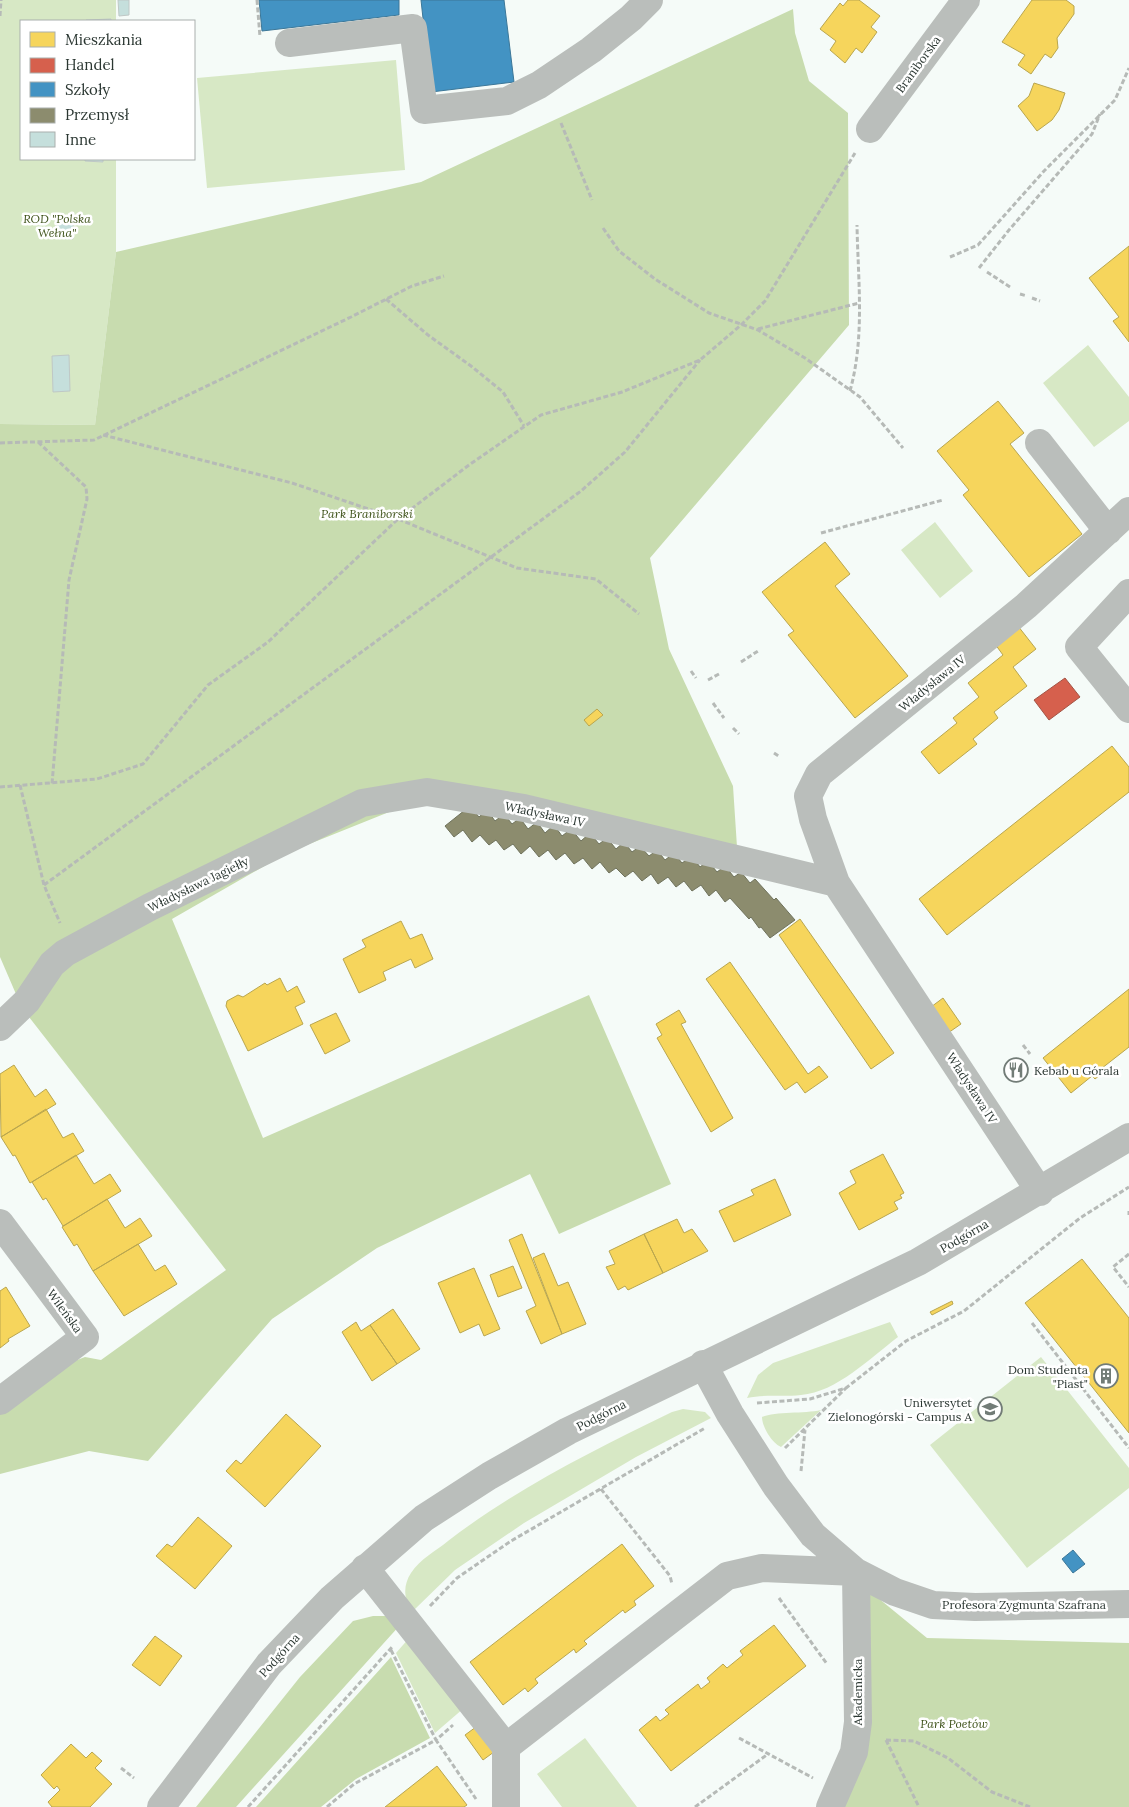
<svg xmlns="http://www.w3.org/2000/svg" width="1129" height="1807" viewBox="0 0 1129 1807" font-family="Lora,serif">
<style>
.green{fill:#d7e8c5}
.forest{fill:#c8dcaf}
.homes{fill:#f6d55c;stroke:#b9a64f}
.shops{fill:#d6604d;stroke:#a35445}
.schools{fill:#4393c3;stroke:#3c7798}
.industry{fill:#8c8c6e;stroke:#6f725c}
.building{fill:#c5dfdc;stroke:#bfc8c6}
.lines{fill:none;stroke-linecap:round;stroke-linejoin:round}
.path{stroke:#b6bab7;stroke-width:3;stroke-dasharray:5 2.5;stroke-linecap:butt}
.minor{stroke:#babebb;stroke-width:28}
.labels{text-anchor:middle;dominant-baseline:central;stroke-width:5;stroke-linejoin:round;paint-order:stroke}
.street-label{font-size:12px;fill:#2b3732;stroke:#fff}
.park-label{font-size:12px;font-style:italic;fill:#40541c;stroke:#fff}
.poi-label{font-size:12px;fill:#2b3732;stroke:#fff;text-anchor:end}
</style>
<rect width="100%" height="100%" fill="#f5fbf8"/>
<path class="green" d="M0 0H116V21H21V159H116V252L95 425 0 424Z
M396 60 405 170 207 188 197 78Z
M1088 345 1129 397V421L1094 447 1043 383Z
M935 522 973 571 940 598 901 550Z
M890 1322 898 1337C870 1358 837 1392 801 1395 782 1397 765 1394 747 1398L758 1375 773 1363Z
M1041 1357 1129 1468V1488L1027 1568 930 1445Z
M683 1409 705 1412 711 1418 636 1457 524 1523 455 1570 413 1611C403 1600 403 1585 411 1573 420 1559 436 1551 448 1541 517 1488 594 1450 672 1412Z
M821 1410 781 1447C772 1443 762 1427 762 1417 776 1411 804 1414 821 1410Z
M410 1637 464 1708 435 1733 396 1653Z
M585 1738 637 1807H562L537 1774Z"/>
<path class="forest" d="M793 9 795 33 809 81 848 113 849 325 650 558 669 649 733 786 737 847 457 789 409 804 287 853 172 919 263 1138 589 995 671 1184 559 1234 530 1174 377 1248 272 1319 148 1461 89 1451 0 1474V1407L35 1376 85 1357 101 1360 226 1270 22 1008 0 957V424L95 425 116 252 421 182Z
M861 1584 927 1638 1129 1643V1807H835Z
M373 1616H391L401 1624 236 1807H196L300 1677 353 1621Z
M391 1657 430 1738 356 1779 321 1807H256Z"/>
<path class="homes" d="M848 0H859L880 16 871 27 877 32 862 53 856 48 845 63 830 50 836 41 820 29 840 3 843 6Z
M1032 0H1066L1074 6V14L1057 38 1058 48 1051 58 1045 54 1031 74 1018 65 1025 55 1002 42Z
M1034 83 1065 93 1059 110 1052 120 1037 131 1018 106 1029 96Z
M1129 246V342L1113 321 1119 317 1089 278Z
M998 401 1024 433 1010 444 1082 534 1029 577 963 495 969 490 937 451Z
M825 542 850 574 835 586 908 676 855 718 788 635 794 631 762 592Z
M1018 626 1036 649 1013 667 1027 686 994 712 998 718 973 739 977 744 939 774 921 752 957 723 953 718 979 697 968 683 1003 655 995 644Z
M597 709 603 715 589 726 584 720Z
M1112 746 1129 767V792L947 935 919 899Z
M800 919 894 1053 871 1069 779 935Z
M401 921 410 939 422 934 433 959 415 968 411 959 383 972 386 980 359 993 343 959 366 947 362 940Z
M730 962 808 1074 819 1066 828 1077 805 1093 797 1082 785 1090 706 979Z
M280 978 287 992 297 986 305 1002 295 1007 303 1024 248 1051 226 1006 227 1001 238 995 243 997 265 983 267 985Z
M1129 989V1047L1097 1072 1100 1075 1095 1079 1092 1076 1071 1093 1043 1058Z
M943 998 961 1024 948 1033 931 1007Z
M679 1010 686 1022 681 1024 733 1118 711 1132 657 1038 662 1035 656 1024Z
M336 1013 350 1041 325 1054 310 1025Z
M14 1065 35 1097 46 1089 56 1104 1 1137 0 1074Z
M46 1109 63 1138 73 1133 84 1151 30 1183 15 1155 13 1156 1 1137Z
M883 1154 904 1193 900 1195 902 1198 894 1202 898 1209 859 1230 839 1193 856 1183 850 1171Z
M76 1155 94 1184 110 1174 121 1191 63 1226 46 1198 43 1200 32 1182Z
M775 1179 791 1215 734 1242 719 1211 754 1195 751 1190Z
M107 1199 125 1228 140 1218 152 1236 93 1271 77 1244 74 1246 62 1227Z
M677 1219 684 1233 692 1229 708 1251 663 1273 644 1234Z
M522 1234 562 1334 541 1344 526 1311 536 1306 509 1240Z
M644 1234 663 1273 628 1290 625 1286 618 1290 606 1267 615 1264 609 1251Z
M138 1244 155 1271 165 1265 177 1284 124 1316 93 1271Z
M544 1253 558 1286 568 1282 586 1324 562 1334 533 1258Z
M1082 1259 1129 1318V1433L1025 1303Z
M513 1266 522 1288 498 1297 490 1275Z
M474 1268 500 1329 484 1336 479 1324 460 1333 438 1283Z
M6 1287 30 1326 8 1339 9 1341 0 1348V1291Z
M952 1301 953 1304 932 1315 930 1312Z
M393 1309 420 1349 397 1364 370 1325Z
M356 1322 361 1331 370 1325 397 1364 372 1381 342 1332Z
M286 1414 321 1446 265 1507 226 1471 236 1460 241 1464Z
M198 1517 232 1546 195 1589 156 1556 167 1544 172 1547Z
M622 1544 654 1586 634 1601 636 1605 625 1613 623 1610 584 1641 587 1644 576 1653 574 1649 535 1679 538 1683 528 1692 525 1688 503 1705 470 1662Z
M774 1625 806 1666 671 1771 639 1730 656 1716 660 1721 669 1714 665 1710 698 1684 701 1689 710 1682 707 1678 723 1664 727 1668 743 1655 740 1651Z
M155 1636 182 1656 160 1686 132 1665Z
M480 1724 498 1749 483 1760 465 1735Z
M71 1744 86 1758 92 1752 102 1761 95 1768 112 1784 90 1807H52L48 1802 60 1790 57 1786 54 1789 41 1775Z
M437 1766 467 1805 464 1807H385Z"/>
<path class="shops" d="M1065 678 1080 697 1049 720 1034 700Z"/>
<path class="schools" d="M259 0H399V15L262 31Z
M421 0H504L514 82 431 92Z
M1073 1550 1085 1564 1073 1573 1062 1559Z"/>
<path class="industry" d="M470 806 479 817 487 810 495 821 504 814 512 824 520 818 528 829 537 822 545 833 554 825 562 836 571 829 581 841 590 833 599 844 607 838 616 849 624 842 632 852 640 846 649 856 657 850 665 860 674 853 682 863 692 856 700 867 708 861 717 872 725 866 734 877 741 872 750 883 755 879 774 900 776 898 795 920 770 938 761 927 759 928 751 917 749 919 730 898 725 902 716 890 709 896 701 885 692 891 684 881 676 887 668 877 658 884 651 874 642 881 633 871 625 877 616 868 609 873 600 862 592 869 583 858 574 864 565 853 556 860 548 850 539 857 530 846 521 854 513 844 504 850 496 840 489 845 480 835 472 842 463 830 454 837 445 826Z"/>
<path class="building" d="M118 0H129V15L119 16Z
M111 19V21H86V20Z
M85 159H103V162L85 161Z
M57 217H73V239L56 238Z
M69 355 70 391 53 392 52 356Z"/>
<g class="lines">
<path class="path" d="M257 0 260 37
M0 16 1 0
M561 123 592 200
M603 228 619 251 655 279 709 313 758 330 805 358 860 397 903 448
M950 257 978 245 1044 171 1115 100 1129 68
M979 268 1009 230 1092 134 1100 114
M987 272 1010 287
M1020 294 1027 296
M1032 298 1040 301
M386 299 428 335 471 366 503 392 524 426
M758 329 859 303
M850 391C865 337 858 281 857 225
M103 435 292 483 398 519 517 568 596 579 639 614
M38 442 86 487 87 499 69 580 52 784
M0 443 94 440 351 317 412 286 444 276
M821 533 943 500
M741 662 758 651
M691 671 696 678
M708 680 719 674
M713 703 724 718
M733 728 739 734
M774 753 780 757
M20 785 44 885 60 923
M0 787 97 779 143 764 208 685 268 642 398 519 469 465 541 415 622 392 700 360 741 325 765 301 855 153
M44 885 581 491 625 452 700 360
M1023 1045 1030 1054
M1129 1211V1215
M1129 1254 1113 1267 1129 1287
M1032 1323 1129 1448
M757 1403 810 1399 846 1388 906 1341 964 1311 1080 1218 1129 1187
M785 1448 846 1388
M801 1471 805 1430
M601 1489 670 1576 672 1584
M779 1598 827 1664
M430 1606 457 1578 511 1541 705 1428
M391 1650 436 1740 453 1725
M739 1738 813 1778
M886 1740 914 1741 948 1758 992 1792 1030 1807
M886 1740 919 1807
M121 1768 134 1778
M248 1807 392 1647
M327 1807 354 1784 436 1740 476 1799
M695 1807 768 1754"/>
<path class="minor" d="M289 43 413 28 424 110 507 101 539 85 591 50 631 18 649 0
M870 129 966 0
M1039 443 1108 531
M1129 593 1079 647 1129 709
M0 1027 27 1001 52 964 65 953 150 907 362 803 427 792 524 808 836 883
M1040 1192 836 883 813 819 808 796 819 774 1026 606 1129 511
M0 1223 85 1337 0 1401
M703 1364 730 1414 776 1486 813 1535 856 1572 895 1592 933 1605 975 1607 1129 1604
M365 1568 506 1747
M161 1807 269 1664 332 1598 424 1518 489 1476 568 1431 918 1262 1129 1137
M506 1807V1747L727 1576 762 1568 856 1572 858 1722 854 1752 830 1807"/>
</g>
<defs>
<g id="restaurant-ring" transform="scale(1.25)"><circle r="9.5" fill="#fff" stroke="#727c77" stroke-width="1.5"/><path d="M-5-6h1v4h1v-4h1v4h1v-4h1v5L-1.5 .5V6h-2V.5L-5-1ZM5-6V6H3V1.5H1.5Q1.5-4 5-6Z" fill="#727c77"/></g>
<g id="building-ring" transform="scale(1.25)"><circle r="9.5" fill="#fff" stroke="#727c77" stroke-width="1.5"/><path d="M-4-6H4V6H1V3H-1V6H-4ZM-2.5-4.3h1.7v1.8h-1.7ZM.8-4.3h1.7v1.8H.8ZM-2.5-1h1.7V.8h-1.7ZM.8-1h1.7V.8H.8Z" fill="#727c77"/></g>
<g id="university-ring" transform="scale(1.25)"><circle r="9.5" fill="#fff" stroke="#727c77" stroke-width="1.5"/><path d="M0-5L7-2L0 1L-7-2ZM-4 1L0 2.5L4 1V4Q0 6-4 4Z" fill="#727c77"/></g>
</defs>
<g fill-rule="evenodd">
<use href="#restaurant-ring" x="1016" y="1070"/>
<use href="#building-ring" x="1106" y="1376"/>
<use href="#university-ring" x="990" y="1409"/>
</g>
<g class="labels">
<g class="street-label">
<text transform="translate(918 64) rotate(-54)">Braniborska</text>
<text transform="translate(932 683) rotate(-39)">Władysława IV</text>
<text transform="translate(545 814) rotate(12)">Władysława IV</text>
<text transform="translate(198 884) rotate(-26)">Władysława Jagiełły</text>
<text transform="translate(972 1088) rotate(57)">Władysława IV</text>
<text transform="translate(964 1236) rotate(-30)">Podgórna</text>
<text transform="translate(65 1311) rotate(54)">Wileńska</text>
<text transform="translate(601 1415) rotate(-27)">Podgórna</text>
<text x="1024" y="1604">Profesora Zygmunta Szafrana</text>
<text transform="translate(279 1655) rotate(-48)">Podgórna</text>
<text transform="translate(857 1692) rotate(-90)">Akademicka</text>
</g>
<g class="park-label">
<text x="57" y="218">ROD "Polska<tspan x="57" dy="14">Wełna"</tspan></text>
<text x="367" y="513">Park Braniborski</text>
<text x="954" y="1723">Park Poetów</text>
</g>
<g class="poi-label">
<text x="1034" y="1070" text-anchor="start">Kebab u Górala</text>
<text x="1088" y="1369">Dom Studenta<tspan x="1088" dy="14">"Piast"</tspan></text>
<text x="972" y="1402">Uniwersytet<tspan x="972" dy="14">Zielonogórski - Campus A</tspan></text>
</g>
</g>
<rect x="20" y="20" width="175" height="140" fill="#ffffff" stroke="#aaafad"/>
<rect x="30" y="32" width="25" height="15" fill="#f6d55c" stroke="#aaafad"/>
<text x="65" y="45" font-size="15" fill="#2b3732">Mieszkania</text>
<rect x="30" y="58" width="25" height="15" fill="#d6604d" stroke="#aaafad"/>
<text x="65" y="70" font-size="15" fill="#2b3732">Handel</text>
<rect x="30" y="82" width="25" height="15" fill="#4393c3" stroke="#aaafad"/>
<text x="65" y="95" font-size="15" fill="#2b3732">Szkoły</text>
<rect x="30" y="108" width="25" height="15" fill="#8c8c6e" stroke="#aaafad"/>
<text x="65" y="120" font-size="15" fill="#2b3732">Przemysł</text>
<rect x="30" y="132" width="25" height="15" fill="#c5dfdc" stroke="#aaafad"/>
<text x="65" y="145" font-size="15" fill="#2b3732">Inne</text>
</svg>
